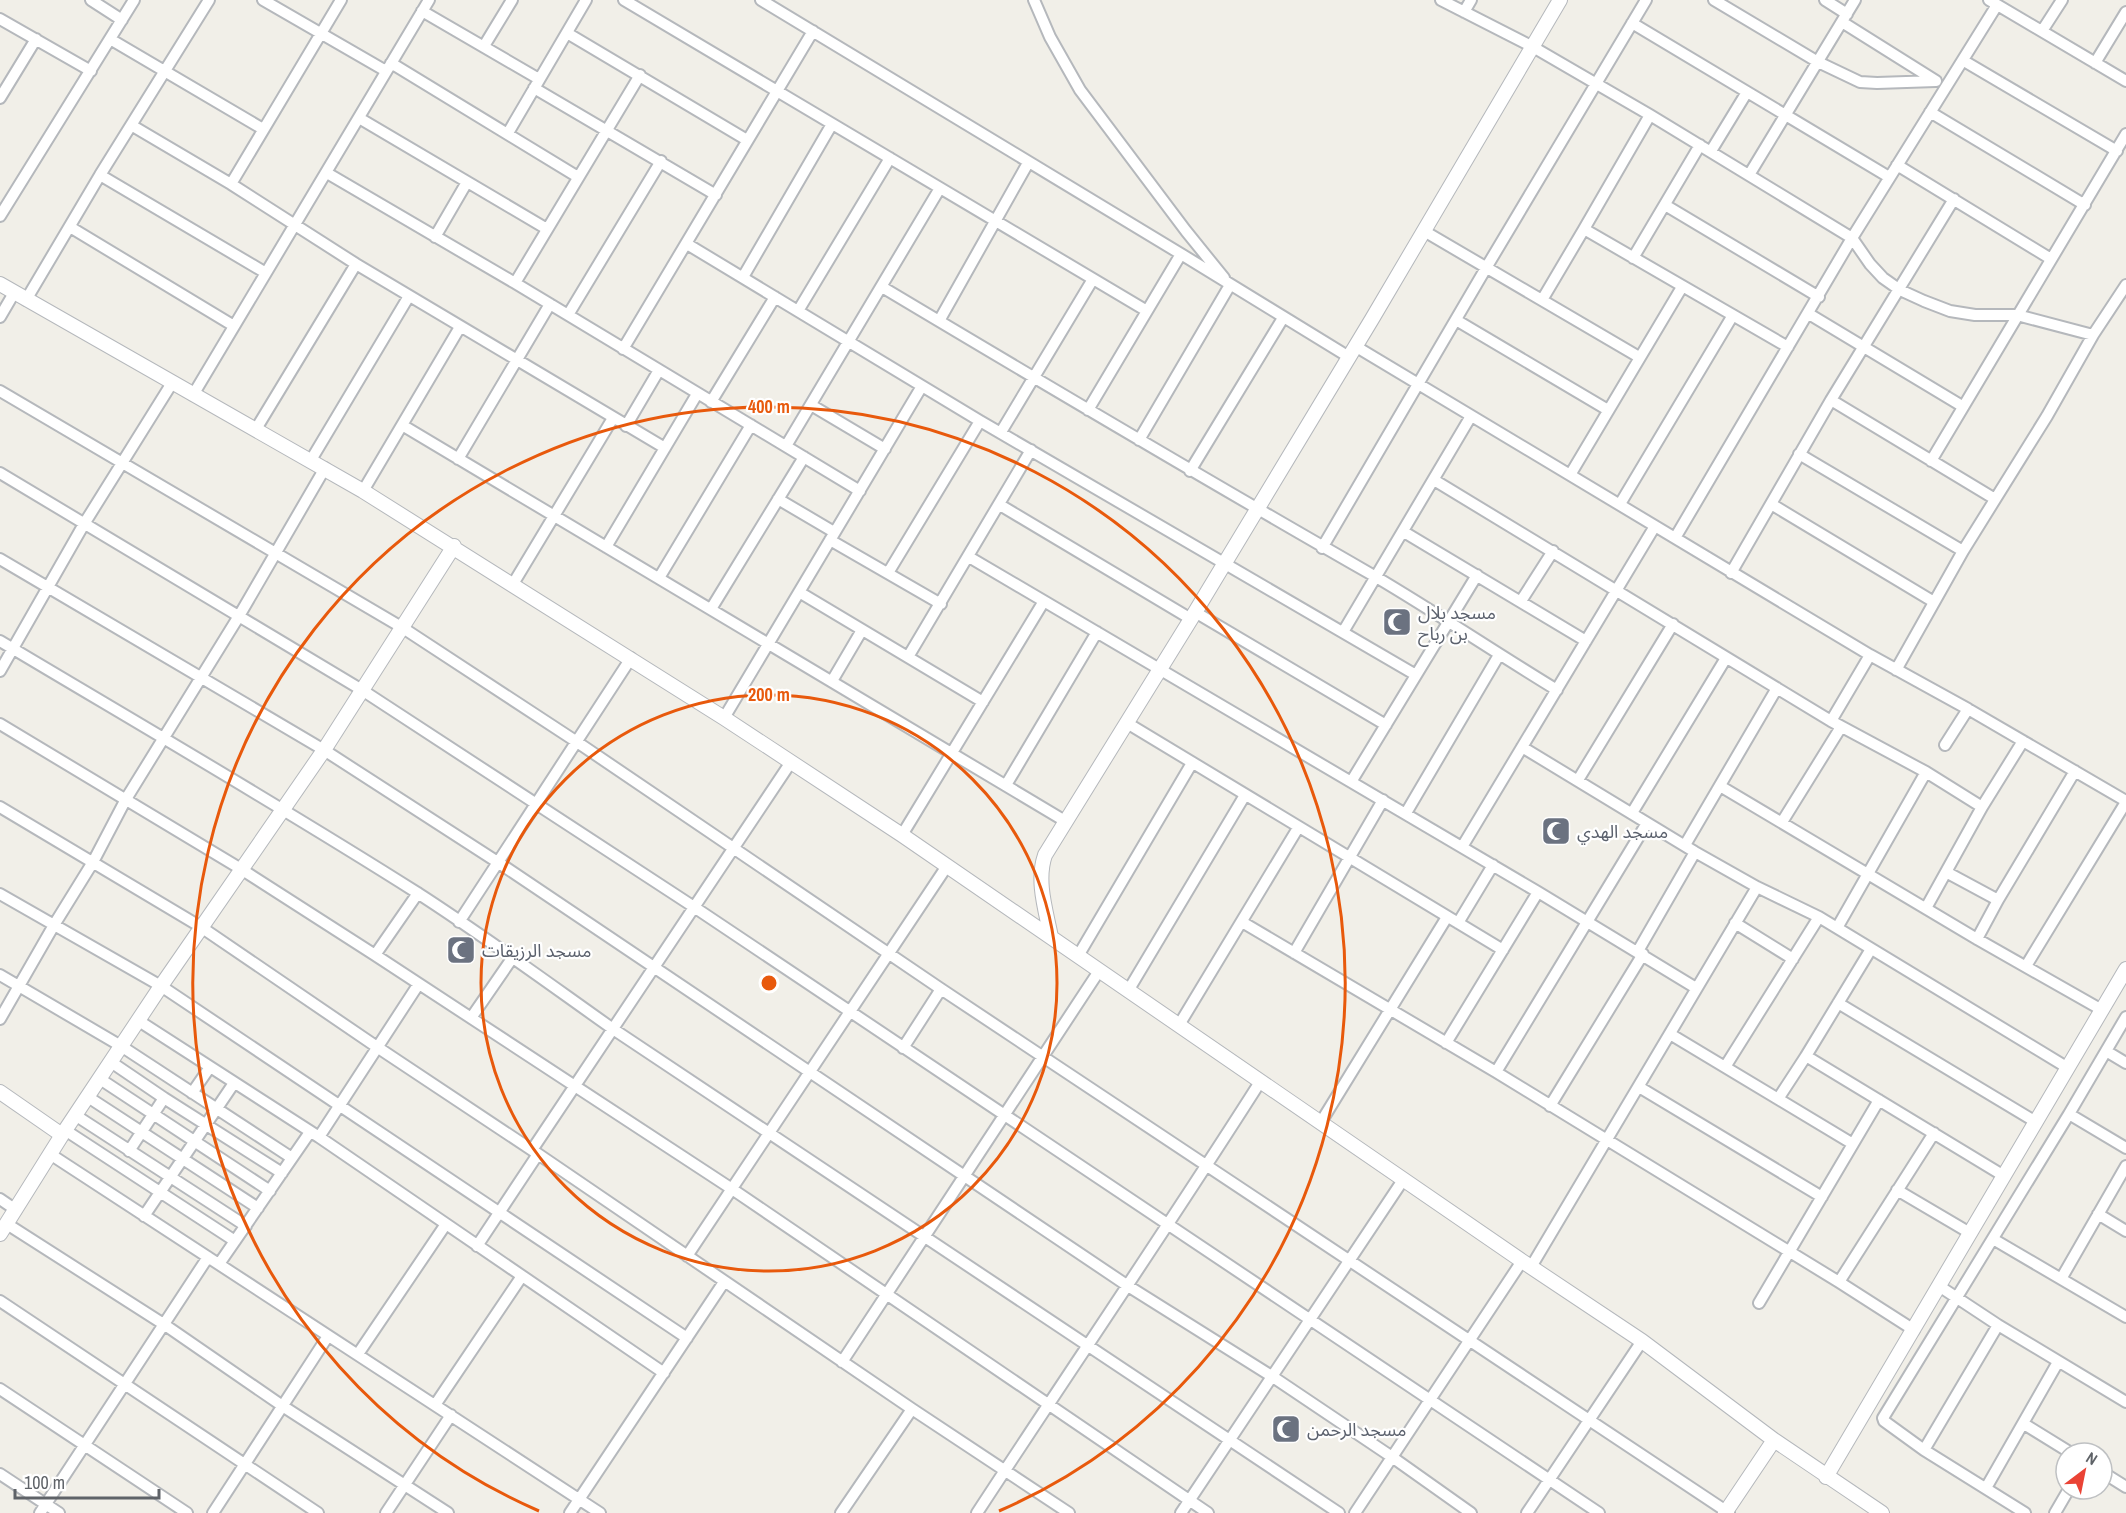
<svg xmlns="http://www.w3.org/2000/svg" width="2126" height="1513" viewBox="0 0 2126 1513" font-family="'Archivo Narrow','Noto Sans Arabic',sans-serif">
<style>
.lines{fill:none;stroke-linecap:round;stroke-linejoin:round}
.minor-casing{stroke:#b5b8bc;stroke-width:14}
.tertiary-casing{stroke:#b5b8bc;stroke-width:16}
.minor{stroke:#fff;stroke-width:10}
.tertiary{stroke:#fff;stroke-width:14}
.ring{fill:none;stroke:#e8590c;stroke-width:3}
.labels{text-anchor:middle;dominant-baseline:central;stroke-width:4.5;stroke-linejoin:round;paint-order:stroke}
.worship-label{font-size:18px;fill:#5b616d;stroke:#fff;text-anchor:start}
.centre{fill:#e8590c;stroke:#fff;stroke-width:3}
.ring-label{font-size:18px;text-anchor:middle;font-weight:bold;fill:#e8590c;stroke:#fff;stroke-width:4.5;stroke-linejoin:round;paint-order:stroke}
</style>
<rect width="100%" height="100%" fill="#f1efe8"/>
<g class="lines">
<g class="minor-casing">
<path id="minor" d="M91 0 122 20
M263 0 386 71
M624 0 1147 311
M761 0 1181 254
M1034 0 1050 37 1080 90 1186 231 1224 278
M1441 0 1533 47 1650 115 1852 238 1870 264 1883 278 1900 290 1924 301 1950 311 1975 315H2017L2093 335
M1714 0 1818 62 1860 82 1877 83 1936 81
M1825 0 1847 14
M1989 0 2126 81
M422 11 539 79
M1464 12 1471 0
M0 19 91 71
M1842 22 1936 81
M1632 23 1889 177
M2042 31 2062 0
M567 33 747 140
M110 39 263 129
M484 46 512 0
M1964 61 2117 151
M391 63 578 177
M2095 63 2126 12
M534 88 716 195
M0 98 36 39
M1930 112 2085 205
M1650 115 1584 229 1788 347
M359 118 547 229
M131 125 231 184 356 264 665 448
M508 133 586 0
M1711 151 1747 92
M1897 165 2051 259
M327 173 515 283 860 491
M100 175 266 273
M1749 175 1855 0
M231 184 341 0
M1665 205 1819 297
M0 216 134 0
M70 227 234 326
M1424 231 1639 357
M435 237 467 182
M687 244 980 421 1416 675
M1633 258 1700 145
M743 277 832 124
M515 283 640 75
M882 287C1046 385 1210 482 1376 577 1437 613 1496 653 1557 690
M26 300 100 175 209 0
M1542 300 1584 229
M798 311 890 158
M1809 314 1962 406
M568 315 661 161
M0 317 14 293
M1456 320 1608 410
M939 321 1028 163
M1355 346 1870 655 1968 709 2126 801
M623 349 813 31
M0 391 403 628 577 742 941 989 1729 1513
M193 395 429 0
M1831 400 1995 499
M711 402 775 297
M811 405 885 449
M1088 410 1181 254 1349 357
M402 425 1065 821
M626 426 659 370
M256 429 356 264
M1001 432 1093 279
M1139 440 1230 285
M786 446 940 188
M1799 454 1963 551
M458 459 550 304
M311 460 409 296
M1931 461 2126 134
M1190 471 1283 318
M0 473 362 690 694 907 1599 1513
M1570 475 1682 287
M1434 480 1831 721 1926 772 1982 807
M363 491 460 327
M778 499 834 532
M1620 504 1733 315
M1771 504 1934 602
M1000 505 1191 619
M1404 532 1586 641
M1675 538 1852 238 1997 5
M830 540 941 604
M606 547 697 394
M1322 548 1486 268 1646 0
M969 557 1538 892 1696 988
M0 559 324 750 499 863 1128 1286 1273 1377 1392 1457 1471 1513
M888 573 980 421
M1731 573 1831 400 1954 199
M659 578 751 425
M513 584 613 418
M799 592 983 702
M1521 601 1553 551
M711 609 804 457
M1195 612 1386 725
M1343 632 1471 416
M0 641C139 724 279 805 416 892 483 935 548 983 613 1029L1339 1513
M908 657 1031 450
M1896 670 1963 551 2047 416 2093 335 2126 285
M0 671 84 524 172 383
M832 681 862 630
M724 718 922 386
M1831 721 1870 655
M1127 723 1503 950
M0 724 241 869 375 955 732 1189 1208 1513
M1945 745 1968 709
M1522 747 1695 852 1757 887 1819 917 2068 1068
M1578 780 1673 624
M1351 782 1477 575
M1006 785 1097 632
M1720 786 1977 939 2102 1010
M0 807 201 927 377 1047 538 1154 912 1409 1069 1513
M1406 813 1499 655
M1632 813 1726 658
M1782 822 1841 727
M902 835 1044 601
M1685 845 1777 688
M1462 847 1655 526
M1946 872 1998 900
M0 894 161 986 687 1338
M1926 908 1982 807 2023 741
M459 922 631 658
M1242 922 1496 1072 1839 1282 1914 1330
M1458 923 1493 865
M1735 923 1793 959
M1837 928 1926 772
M1977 939 1998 900 2075 771
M1638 951 1695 852
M1294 953 1383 800
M375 955 418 893
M1078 956 1192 763
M2026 966 2126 802
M0 975 121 1046 292 1158
M1128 991 1245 795
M1838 1003 2036 1122
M2126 1017 2106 1051 2126 1063
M471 1018 513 957
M0 1019 54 925 93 862 126 799 239 616 325 468
M139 1021 319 1137 664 1373
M1179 1025 1298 828
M1670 1034 1853 1144
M1446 1043 1538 892
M903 1048 941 989
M2106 1051 2069 1114 2126 1148
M1806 1056 1871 949
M111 1062 164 1098 129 1151
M1725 1067 1819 917
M1496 1072 1647 823
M100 1079 270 1191
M1639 1087 1822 1197
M192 1093 210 1067
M88 1097 258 1208
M164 1098 282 1173
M1778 1099 1806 1056 2004 1176
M1550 1106 1643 954
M75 1115 246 1226
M1321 1122 1447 917
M65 1130 235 1241
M319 1137 418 985
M532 1150 791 762
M50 1154 600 1513
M1897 1190 1970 1233
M0 1199 16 1210
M2098 1214 2126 1231
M144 1216 234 1083
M7 1224 165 1325 284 1407 448 1513
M1993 1239 2126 1317
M477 1246 538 1154
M687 1256 947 866
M219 1264 310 1132
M1531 1267 1757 887
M2061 1279 2126 1166
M1839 1282 1934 1133
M1939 1286 1998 1325 2126 1402
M0 1301 318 1513
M1759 1303 1879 1100
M358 1354 446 1224
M842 1362 1099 971
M0 1389 187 1513
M435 1405 522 1276
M2024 1424 2071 1453
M1924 1450 1998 1325
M2102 1472 2126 1487
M0 1474 59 1513
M1986 1488 2058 1362
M40 1513 208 1257
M213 1513 328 1336
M386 1513 451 1415
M570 1513 724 1282
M841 1513 912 1409
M977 1513C1071 1369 1168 1227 1260 1082
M1181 1513 1403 1180
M1355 1513 1522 1261
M1527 1513 1642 1341
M2025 1513 1924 1450 1884 1421 1883 1418 2069 1114
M2055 1513 2069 1489"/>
</g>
<g class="tertiary-casing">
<path id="tertiary" d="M0 284 363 491 724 718 902 835 1522 1261 1642 1341 1774 1440 1725 1513
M1051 937C1046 911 1036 881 1045 855L1191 619 1372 319 1560 0
M0 1092 62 1135
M0 1234 62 1135 161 986 324 750 454 546
M1774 1440 1882 1513
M1826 1477 2126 969"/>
</g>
<use href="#minor" class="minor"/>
<use href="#tertiary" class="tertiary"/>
</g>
<g class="ring">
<circle cx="769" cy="983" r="288"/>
<path d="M539 1511A576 576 0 1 1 999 1511"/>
</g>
<defs>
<g id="mosque-square" transform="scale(1.5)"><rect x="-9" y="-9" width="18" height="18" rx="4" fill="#6b7280" stroke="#fff"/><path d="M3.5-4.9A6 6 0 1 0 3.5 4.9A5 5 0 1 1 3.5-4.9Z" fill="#fff"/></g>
</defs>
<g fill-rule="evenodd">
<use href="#mosque-square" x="1397" y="622"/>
<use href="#mosque-square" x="1556" y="831"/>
<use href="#mosque-square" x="461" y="950"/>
<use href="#mosque-square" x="1286" y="1429"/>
</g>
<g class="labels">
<g class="worship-label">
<text x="1418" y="612">مسجد بلال<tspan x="1418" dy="21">بن رباح</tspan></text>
<text x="1577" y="831">مسجد الهدي</text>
<text x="482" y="950">مسجد الرزيقات</text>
<text x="1307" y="1429">مسجد الرحمن</text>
</g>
</g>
<circle cx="769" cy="983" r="9" class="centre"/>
<g class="ring-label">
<text x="769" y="413">400 m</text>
<text x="769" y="701">200 m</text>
</g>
<g transform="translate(2084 1471) rotate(32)"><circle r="28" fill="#ffffff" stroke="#bfc1c3" stroke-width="1.5"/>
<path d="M0-4.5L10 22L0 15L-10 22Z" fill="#ea4335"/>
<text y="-9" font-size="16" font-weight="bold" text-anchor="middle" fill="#5f6368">N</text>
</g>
<path d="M15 1489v9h144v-9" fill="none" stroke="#5f6368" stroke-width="3"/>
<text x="24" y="1489" font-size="18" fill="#5f6368" stroke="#ffffff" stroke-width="4.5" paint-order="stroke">100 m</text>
</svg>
